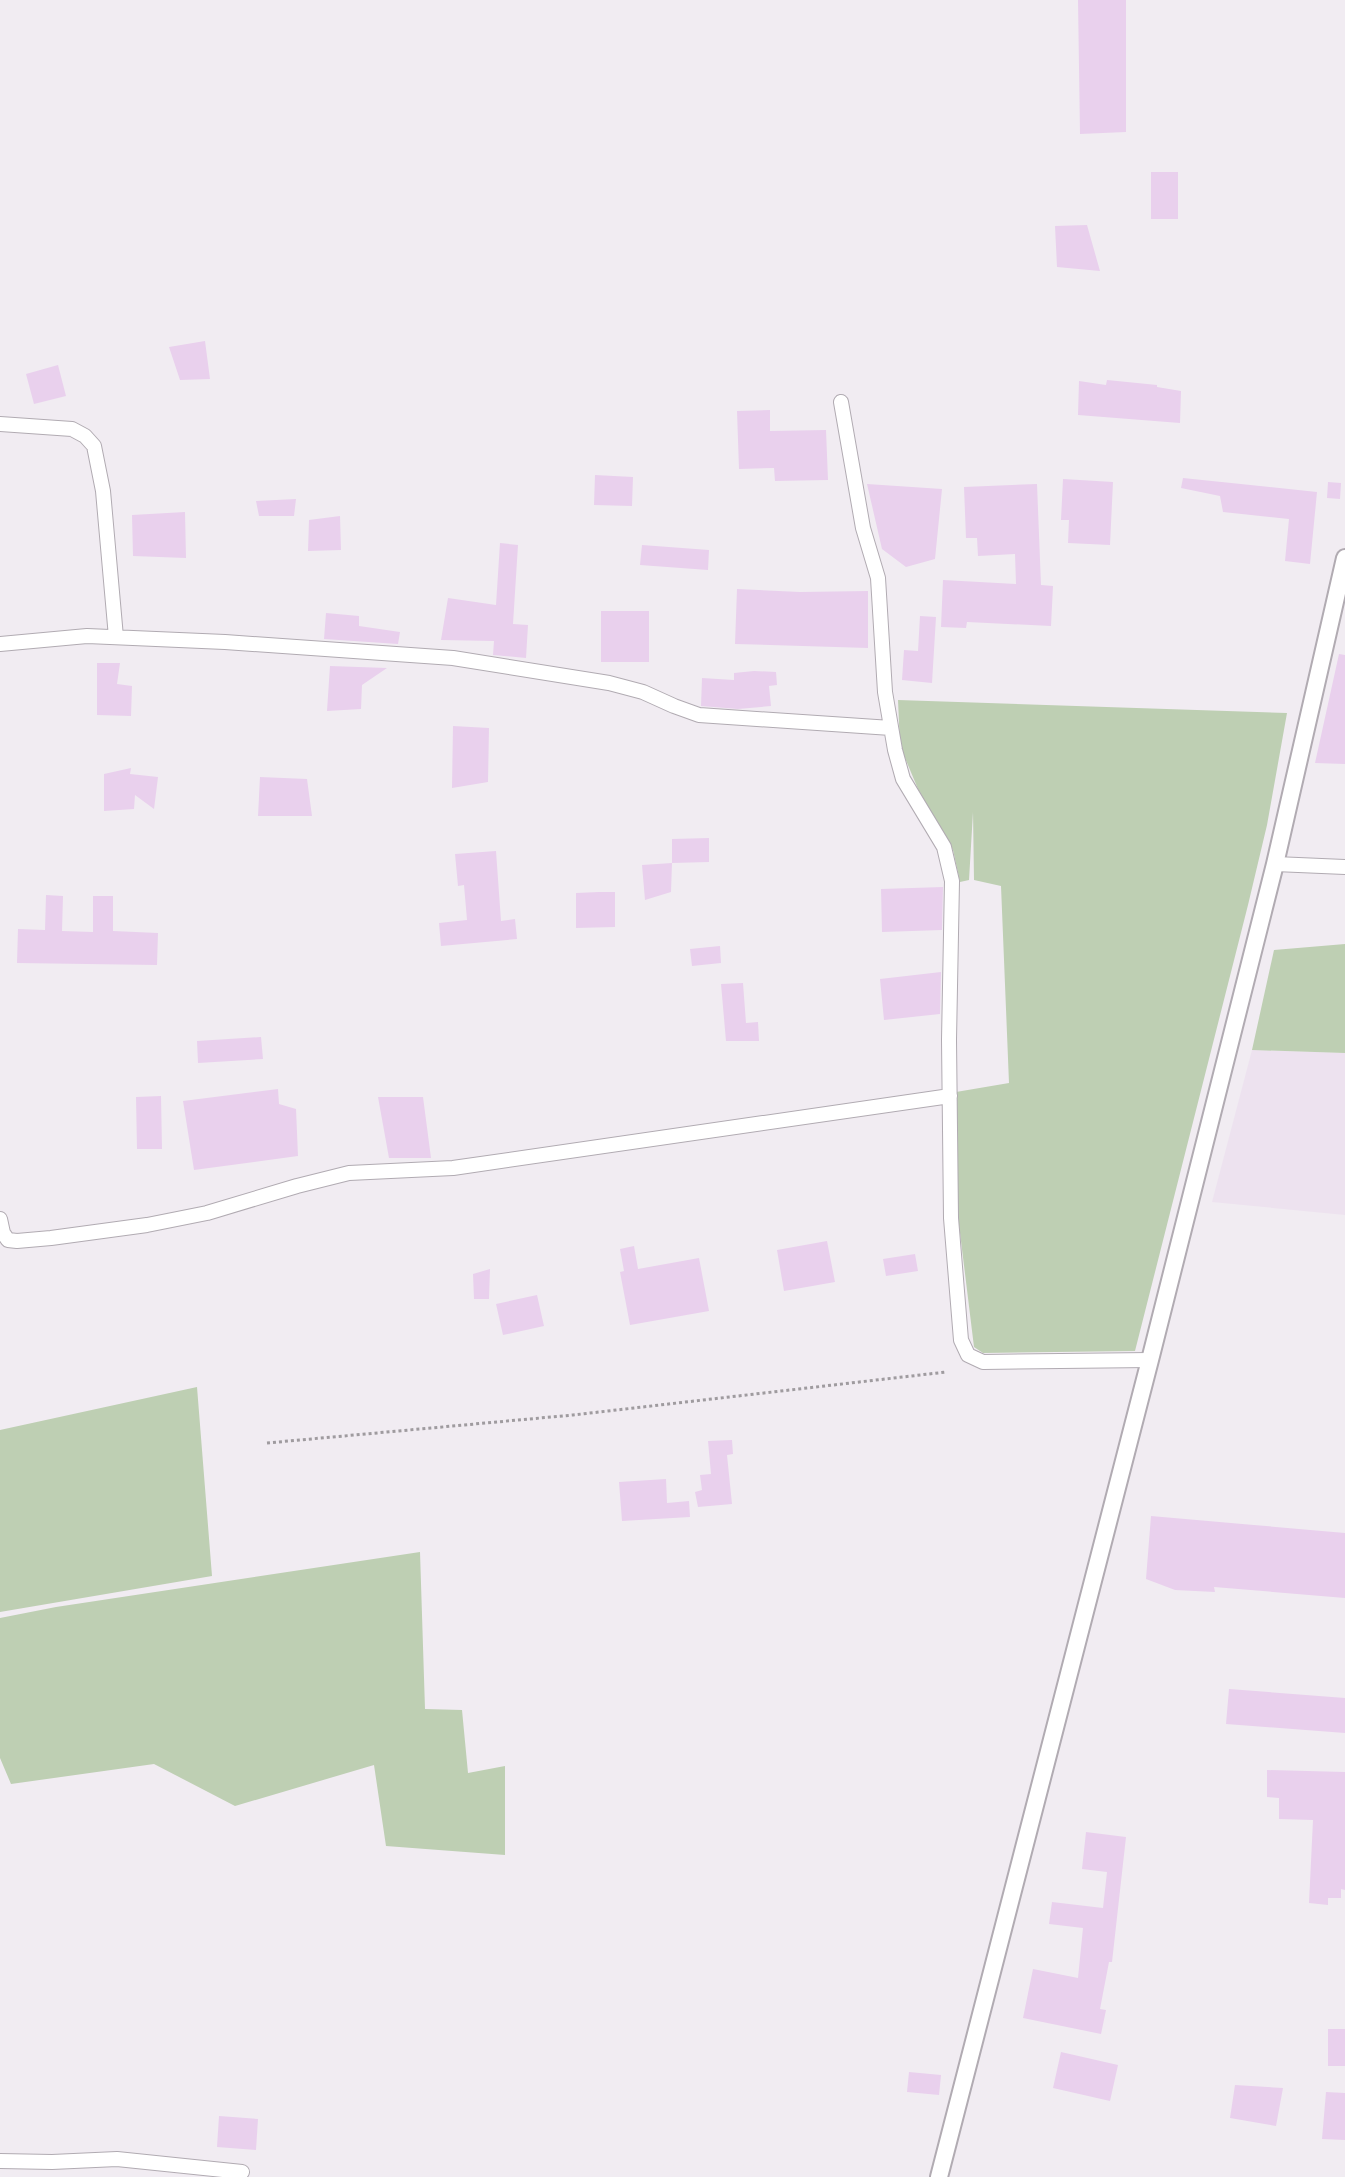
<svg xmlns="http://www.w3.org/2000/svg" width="1345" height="2177" viewBox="0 0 1345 2177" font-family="'Nunito Sans',sans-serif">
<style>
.built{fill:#ede2ef}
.green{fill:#becfb3}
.building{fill:#e9d0ed}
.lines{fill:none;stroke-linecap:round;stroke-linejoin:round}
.minor-casing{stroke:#b1abb2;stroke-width:16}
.tertiary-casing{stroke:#b1abb2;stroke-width:20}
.path{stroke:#9f9b9f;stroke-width:3;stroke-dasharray:3 3;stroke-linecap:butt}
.minor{stroke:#fff;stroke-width:14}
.tertiary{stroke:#fff;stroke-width:16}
</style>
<rect width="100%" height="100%" fill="#f1ecf2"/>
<path class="built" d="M1252 1050 1345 1053V1215L1212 1202Z"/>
<path class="green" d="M898 700 1287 713 1267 825 1248 905 1135 1351 983 1353 974 1347 955 1192 956 1092 1009 1083 1001 886 974 880 973 812 969 880 960 882 953 850 918 789 900 746Z
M1345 944V1053L1252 1050 1274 950Z
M197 1387 212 1576 0 1612V1430Z
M420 1552 425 1709 462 1710 468 1773 505 1766V1855L386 1846 374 1765 235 1806 154 1764 11 1784 0 1758V1618L56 1607Z"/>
<path class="building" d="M1078 0H1126V132L1080 134Z
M1151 172H1178V219H1151Z
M1087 225 1100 271 1057 267 1055 226Z
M205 341 210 379 180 380 169 347Z
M58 365 66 396 34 404 26 374Z
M1107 380 1157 385V387L1181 391 1180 423 1078 415 1079 381 1106 385Z
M770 410V431L826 430 828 480 775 481 774 468 739 469 737 411Z
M595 475 633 477 632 506 594 505Z
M1183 478 1317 492 1310 564 1285 561 1289 519 1223 512 1220 496 1181 488Z
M1063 479 1113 482 1110 545 1068 543 1069 520H1061Z
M1328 482 1341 483 1340 499 1327 498Z
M867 484 942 489 935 559 906 567 882 549Z
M1037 484 1041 585 1053 586 1051 626 967 622 966 628 941 627 943 580 1016 584 1015 554 978 556 977 538H966L964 487Z
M296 499 294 516H259L256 501Z
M185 512 186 558 133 556 132 515Z
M340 516 341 550 308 551 309 520Z
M500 543 518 545 513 624 528 625 526 658 493 655 494 641 441 640 448 598 496 605Z
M642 545 709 550 708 570 640 565Z
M737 589 800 592 868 591V648L735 644Z
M601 611H649V662H601Z
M326 613 359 616V626L400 632 398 644 324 639Z
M920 616 936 617 932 683 902 680 904 650 918 651Z
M1339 654 1345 655V764L1315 763Z
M97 663H120L117 684 132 686 131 716 97 715Z
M330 666 387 668 362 685 361 709 327 711Z
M754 671 776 672 777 685 769 686 771 706 738 709 701 706 702 678 734 680V673Z
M453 726 489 728 488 782 452 788Z
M131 768 130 774 158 777 154 809 135 795 134 809 104 811V774Z
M260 777 307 779 312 816H258Z
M709 838V862L672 863V839Z
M496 851 501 921 515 919 517 939 441 946 439 923 467 920 464 885 458 886 455 854Z
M672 863 671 892 645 900 642 865Z
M943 887 942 930 882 932 881 889Z
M599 892H615V927L576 928V893Z
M46 895 63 896 62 931 93 932V896H113V931L158 933 157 965 17 963 18 929 45 930Z
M720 946 721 963 692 966 690 949Z
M941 972 940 1014 884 1020 880 979Z
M743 983 746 1023 758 1022 759 1041H726L721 984Z
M261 1037 263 1059 198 1063 197 1041Z
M278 1089 279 1104 296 1109 298 1156 194 1170 183 1101Z
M161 1096 162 1149H137L136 1097Z
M378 1097H423L431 1158H389Z
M827 1241 835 1282 784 1291 777 1250Z
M634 1246 638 1269 699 1258 709 1311 630 1325 620 1272 624 1271 620 1249Z
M915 1254 918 1271 886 1276 883 1259Z
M490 1269 489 1299H474L473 1274Z
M537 1295 544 1326 503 1335 496 1304Z
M732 1440 733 1454 727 1455 732 1504 698 1507 695 1492 702 1490 700 1475 711 1474 708 1441Z
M666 1479 667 1503 689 1501 690 1517 622 1521 619 1482Z
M1151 1516 1345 1533V1598L1214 1587 1215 1592 1175 1590 1146 1579Z
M1229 1689 1345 1698V1733L1226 1724Z
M1267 1770 1345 1772V1890L1341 1889V1898H1328V1905L1309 1903 1313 1820 1279 1819V1798L1267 1797Z
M1086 1832 1126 1837 1112 1962H1109L1100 2009 1106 2010 1101 2034 1023 2018 1033 1969 1078 1978 1083 1928 1049 1924 1052 1902 1103 1908 1107 1872 1082 1869Z
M1328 2029H1345V2066H1328Z
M1061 2052 1118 2065 1110 2101 1053 2088Z
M909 2072 941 2075 939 2095 907 2092Z
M1235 2085 1283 2088 1276 2126 1230 2118Z
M1326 2092 1345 2093V2140L1322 2139Z
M219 2116 258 2119 256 2150 217 2147Z"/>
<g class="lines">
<g class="minor-casing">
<path id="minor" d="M841 402 863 528 878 578 885 692 895 750 903 779 944 847 952 881 949 1040 951 1218 961 1340 968 1355 983 1362 1150 1360
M0 424 72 429 85 436 94 446 103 491 116 637
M0 644 87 636 225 642 453 658 609 683 643 692 674 706 699 715 891 728
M1275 864 1345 867
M0 1219 3 1233 8 1240 17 1241 51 1238 147 1225 207 1213 297 1186 349 1173 453 1168 950 1096
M0 2161 52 2162 117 2159 242 2172"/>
</g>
<g class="tertiary-casing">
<path id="tertiary" d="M939 2177 1150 1360 1275 864 1345 558"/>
</g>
<path class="path" d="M267 1443 573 1415 946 1372"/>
<use href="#minor" class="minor"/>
<use href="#tertiary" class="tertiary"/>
</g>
</svg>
